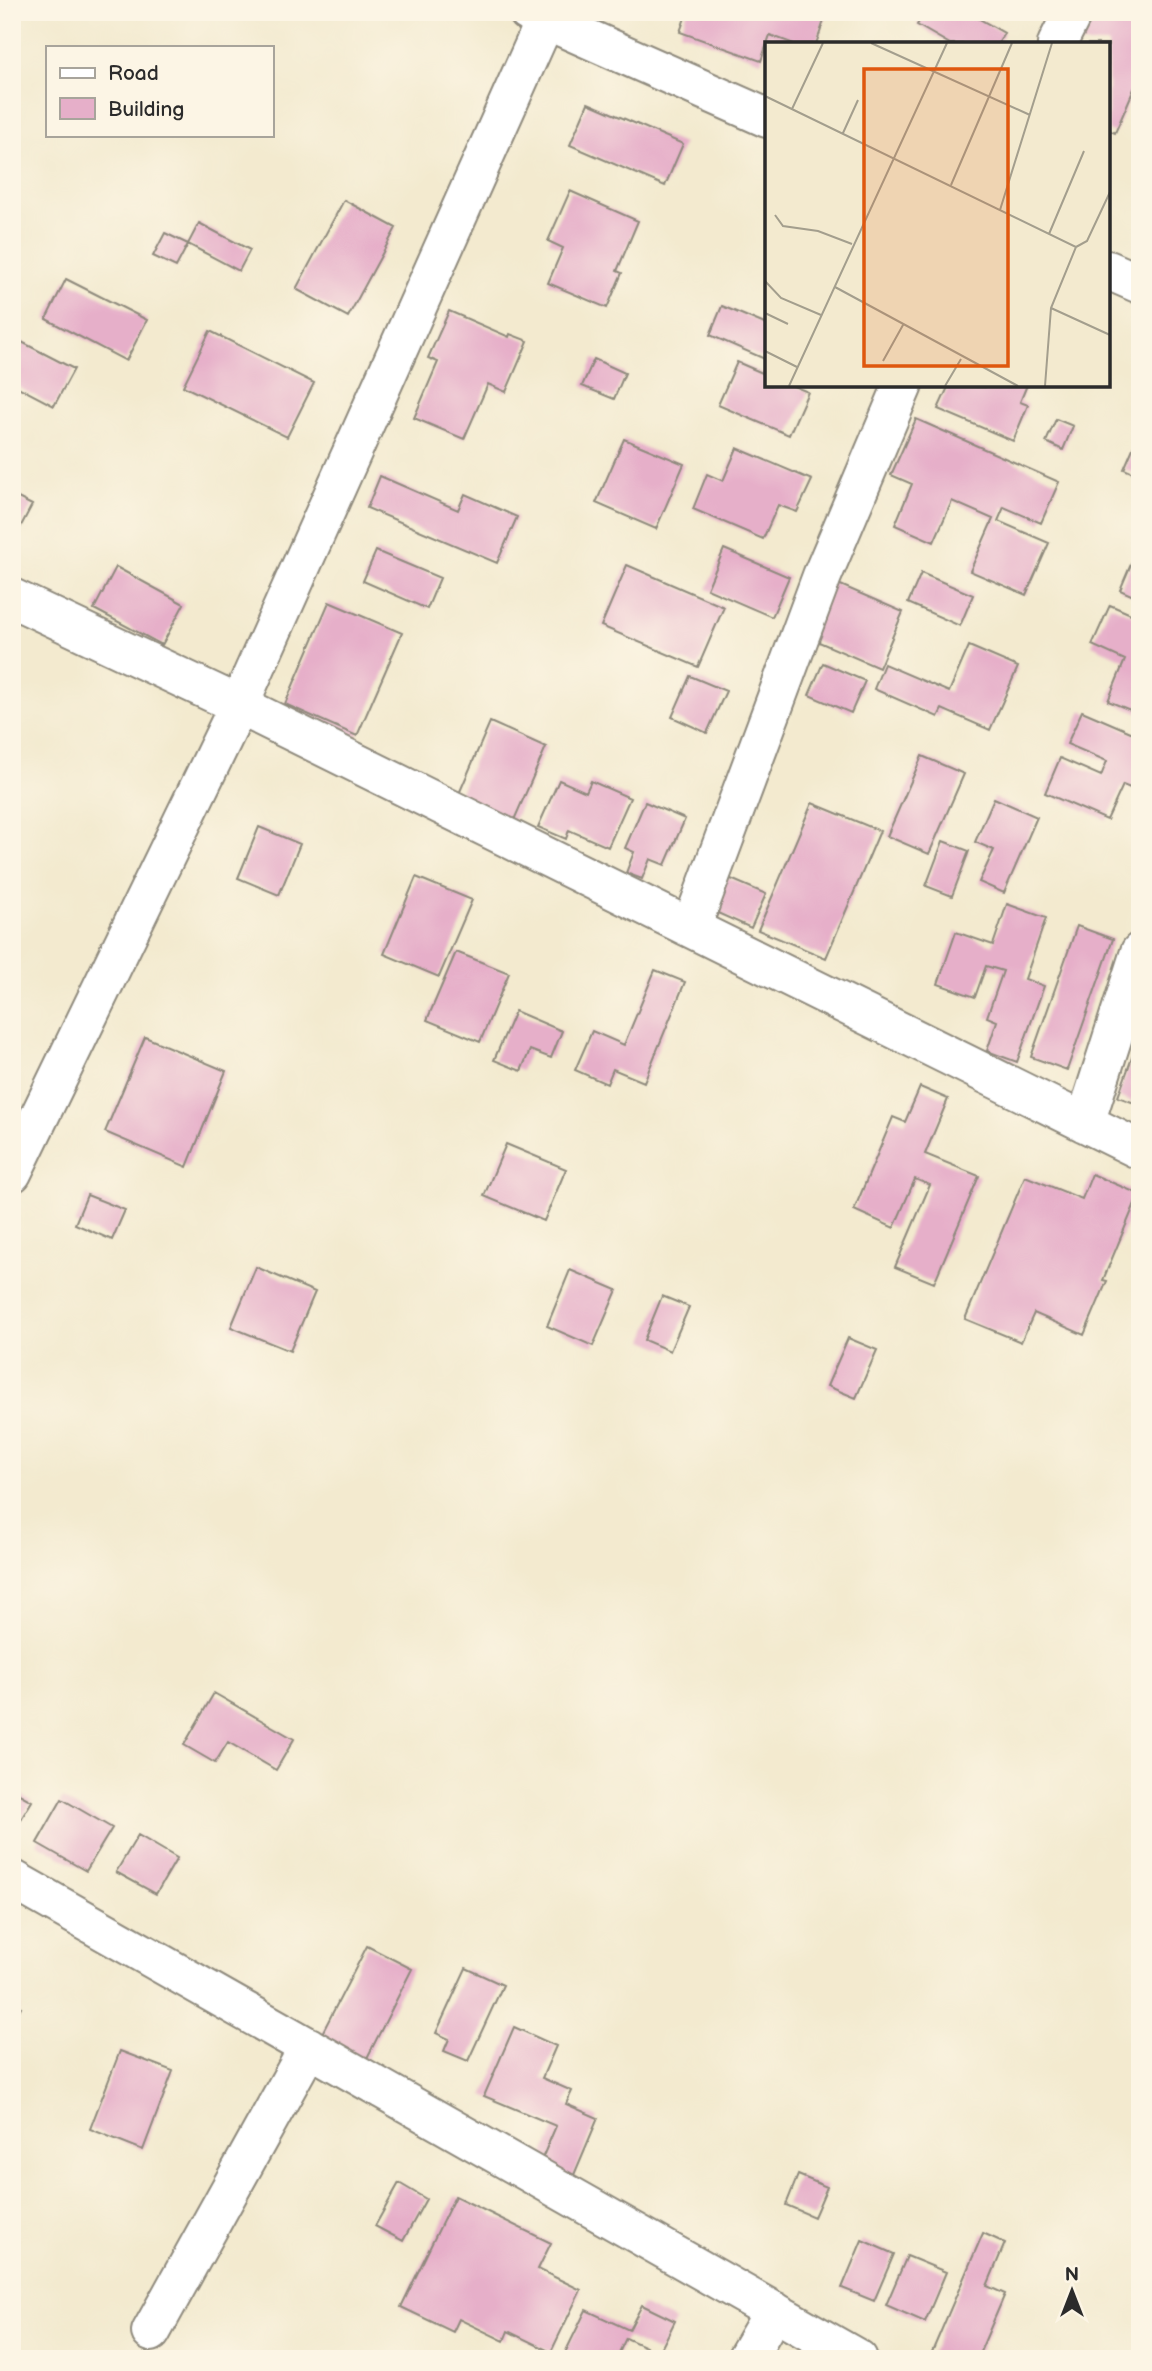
<svg xmlns="http://www.w3.org/2000/svg" width="1152" height="2371" viewBox="0 0 1152 2371" font-family="'Balsamiq Sans',sans-serif">
<style>
.building{fill:#e6afc9}
.lines{fill:none;stroke-linecap:round;stroke-linejoin:round}
.minor-casing{stroke:#8f8a7d;stroke-width:42}
.minor{stroke:#fff;stroke-width:38}
.inset-road{fill:none;stroke:#a39e8d;stroke-width:2}
.view{fill:#df570e;fill-opacity:0.15;stroke:#df570e;stroke-width:3.5}
.inset-edge{fill:none;stroke:#2b2b2b;stroke-width:3.5}
</style>
<rect width="100%" height="100%" fill="#fcf5e5"/>
<filter id="ink" filterUnits="userSpaceOnUse"><feTurbulence type="fractalNoise" baseFrequency=".0143" numOctaves="2"/><feDisplacementMap in="SourceGraphic" scale="14" xChannelSelector="R" yChannelSelector="G"/><feConvolveMatrix kernelMatrix="1 2 1 2 8 2 1 2 1" color-interpolation-filters="sRGB"/></filter>
<filter id="wash" filterUnits="userSpaceOnUse"><feTurbulence type="fractalNoise" baseFrequency=".00686" numOctaves="4" result="noise"/><feDisplacementMap in="SourceGraphic" scale="28" xChannelSelector="R" yChannelSelector="G"/><feGaussianBlur stdDeviation="1.57" result="paint"/><feColorMatrix in="noise" values="0 0 0 0 0 0 0 0 0 0 0 0 0 0 0 0 0 1.4 0 .05"/><feComposite in="paint" operator="in"/></filter>
<g filter="url(#wash)">
<rect width="100%" height="100%" fill="#f3eacf"/>
<g id="blocks">
<path class="building" d="M687 12H827L816 44H794L770 35 761 61 680 32Z
M925 12H967L1004 33 998 44H950L917 25Z
M1091 12H1140V75L1115 133 1108 130V44H1078Z
M588 103 683 144 665 186 570 145Z
M570 191 638 221 617 271 622 273 607 308 548 283 563 248 548 241Z
M344 200 396 228 348 317 296 289Z
M199 223 250 250 239 271 188 244Z
M165 233 188 244 176 267 153 256Z
M66 279 147 320 126 361 46 319Z
M722 306 767 325V360L710 335Z
M449 311 509 337 510 334 528 341 506 392 488 384 464 439 414 418 438 362 428 358Z
M210 331 314 383 287 437 183 386Z
M12 337 74 369 54 406 12 384Z
M594 359 625 373 614 399 582 386Z
M737 362 767 375V385H791L808 392 789 435 718 405Z
M949 385 985 387 986 385H1027L1020 402 1028 405 1013 441 938 409Z
M916 419 1059 482 1041 523 1004 507 998 521 1049 543 1026 595 970 571 993 519 952 501 934 542 895 525 912 484 891 475Z
M1056 419 1073 426 1063 450 1046 442Z
M1140 432V476L1124 469Z
M624 439 684 464 656 529 596 503Z
M737 448 812 480 797 512 778 505 763 539 693 509 707 474 723 481Z
M380 476 458 510 465 494 517 517 497 563 367 508Z
M12 495 32 505 12 543Z
M724 549 789 577 772 617 707 589Z
M376 551 440 578 427 609 363 581Z
M1134 557 1140 559V599L1120 590Z
M627 565 724 607 698 667 601 626Z
M116 567 184 604 162 645 94 609Z
M921 573 973 595 960 626 908 603Z
M829 580 903 612 879 668 805 636Z
M329 602 402 633 357 736 285 704Z
M1110 605 1140 618V714L1108 701 1125 660 1092 645Z
M969 646 1018 667 990 730 942 709 938 717 874 689 884 664 949 692Z
M823 663 865 681 851 713 809 695Z
M690 676 726 691 707 733 672 717Z
M1082 711 1140 736V792L1123 785 1107 820 1045 793 1060 758 1101 776 1107 761 1067 744Z
M490 722 546 747 511 827 455 803Z
M922 756 964 774 929 854 887 836Z
M559 780 586 792 591 781 630 798 608 847 569 830 566 839 538 827Z
M994 798 1037 817 1004 893 979 882 994 850 975 842Z
M645 802 685 819 665 865 650 859 642 879 626 873 634 852 625 848Z
M812 803 880 831 826 958 758 930Z
M259 827 300 844 279 895 238 878Z
M943 841 969 851 952 896 926 886Z
M717 873 766 894 751 928 702 906Z
M416 877 472 900 439 977 384 954Z
M1007 904 1046 918 1025 979 1044 986 1017 1062 987 1051 997 1021 987 1017 1003 971 986 966 975 997 938 984 956 932 993 945Z
M1077 926 1113 939 1067 1070 1031 1057Z
M456 952 509 973 480 1042 427 1020Z
M655 970 685 982 644 1082 613 1069 607 1084 575 1070 592 1031 624 1045Z
M515 1011 562 1031 551 1058 530 1050 521 1071 494 1060Z
M1140 1035V1105L1118 1097Z
M145 1037 226 1071 187 1167 105 1132Z
M920 1087 948 1099 925 1154 979 1176 934 1283 895 1267 930 1185 915 1179 894 1228 854 1210 893 1117 905 1122Z
M506 1144 566 1169 544 1221 484 1196Z
M1092 1174 1139 1194 1103 1280 1107 1281 1084 1335 1034 1313 1021 1342 965 1319 1025 1176 1082 1199Z
M87 1195 125 1210 112 1240 75 1224Z
M256 1267 315 1292 290 1351 231 1327Z
M570 1270 617 1290 593 1346 547 1326Z
M662 1296 689 1307 670 1351 644 1340Z
M848 1338 877 1350 856 1398 827 1386Z
M214 1693 294 1739 276 1770 228 1742 215 1763 184 1745Z
M12 1790 32 1801 12 1834Z
M62 1799 112 1828 86 1871 37 1843Z
M138 1835 177 1858 156 1894 116 1872Z
M367 1946 412 1969 362 2068 316 2045Z
M466 1968 503 1985 468 2061 444 2051 449 2039 436 2033Z
M12 2002 21 2007 12 2023Z
M514 2027 556 2046 542 2078 572 2091 566 2104 598 2118 571 2182 538 2168 556 2126 484 2096Z
M120 2051 173 2071 143 2150 90 2129Z
M798 2175 827 2187 814 2217 786 2205Z
M399 2183 426 2199 403 2241 375 2226Z
M455 2196 551 2243 538 2269 581 2290 551 2352 508 2331 504 2341 459 2319 453 2332 401 2307Z
M983 2233 1005 2243 987 2286 1005 2294 977 2359H929Z
M862 2240 894 2254 874 2301 842 2288Z
M907 2256 946 2272 925 2322 886 2305Z
M642 2305 675 2321 659 2353 626 2338 616 2359H568L563 2357 586 2310 629 2330Z"/>
</g>
</g>
<g filter="url(#ink)">
<use href="#blocks" fill-opacity="0" stroke="#8f8a7d" stroke-width="2"/>
<g class="lines">
<g class="minor-casing">
<path id="minor" d="M528 12 767 118
M1057 44 1073 12
M1108 270 1140 284
M12 598 239 705 1140 1150
M691 928 822 576 903 385
M1085 1123 1140 952
M12 1173 239 705 549 12
M12 1879 858 2359
M151 2332 309 2047
M746 2359 774 2311"/>
</g>
<use href="#minor" class="minor"/>
</g>
</g>
<g transform="translate(765 42)">
<rect width="345" height="345" fill="#f3eacf"/>
<path class="inset-road" d="M106 1 265 73M0 54 311 205 286 266 280 344M27 67 58 1M78 91 93 58M186 143 247 1M235 168 287 1M10 173 18 184 53 189 87 202M284 192 319 109M311 205 322 199 345 150M0 239 16 256 56 273M70 245 253 344M286 266 345 293M0 271 23 282M0 309 32 325M118 319 138 283M24 344 182 1M180 344 196 317"/>
<path class="view" d="M99 27H243V324H99Z"/>
<rect width="345" height="345" class="inset-edge"/>
</g>
<rect width="1152" height="2371" fill="none" stroke="#fcf5e5" stroke-width="42"/>
<rect x="46" y="46" width="228" height="91" fill="#fcf5e5" stroke="#a8a49b" stroke-width="2"/>
<rect x="60" y="68" width="35" height="10" fill="#ffffff" stroke="#a8a49b" stroke-width="2"/>
<text x="108" y="80" font-size="21" fill="#2b2b2b">Road</text>
<rect x="60" y="98" width="35" height="21" fill="#e6afc9" stroke="#a8a49b" stroke-width="2"/>
<text x="108" y="116" font-size="21" fill="#2b2b2b">Building</text>
<g transform="translate(1072 2291)" stroke="#fcf5e5" stroke-width="5" paint-order="stroke">
<path d="M0-5L12 26L0 18L-12 26Z" fill="#2b2b2b"/>
<text y="-10" font-size="19" font-weight="bold" text-anchor="middle" fill="#2b2b2b">N</text>
</g>
</svg>
